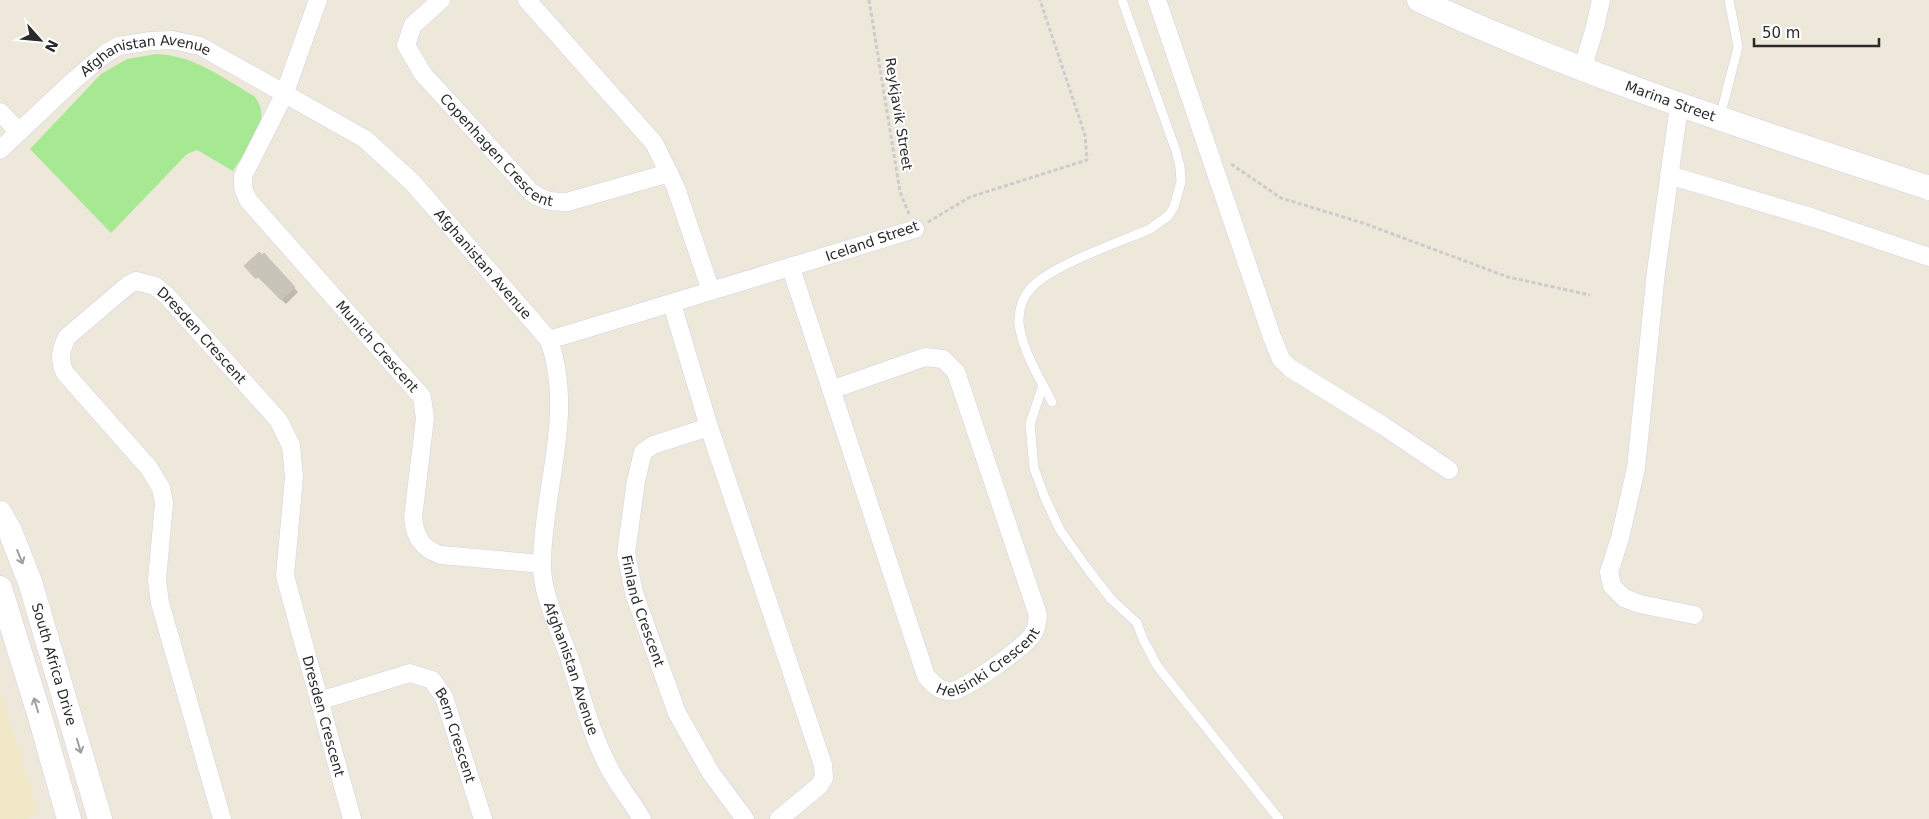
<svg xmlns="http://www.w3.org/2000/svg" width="1929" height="819" viewBox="0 0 1929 819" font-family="'DejaVu Sans',sans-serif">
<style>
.education{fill:#f1e8c8}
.green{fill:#a6e992}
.shadow{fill:#0003}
.building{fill:#c9c4ba;stroke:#c9c4b4}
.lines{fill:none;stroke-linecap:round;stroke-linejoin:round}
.lane-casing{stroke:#d0d1e4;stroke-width:10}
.street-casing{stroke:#d0d1e4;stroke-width:19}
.secondary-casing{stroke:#d0d1e4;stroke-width:25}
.path{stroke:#ccc;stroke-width:3;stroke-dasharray:4 2.5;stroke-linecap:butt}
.lane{stroke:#fff;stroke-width:9}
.street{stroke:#fff;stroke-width:18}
.secondary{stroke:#fff;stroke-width:24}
.oneway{stroke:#9f9f9f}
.labels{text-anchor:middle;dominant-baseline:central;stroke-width:4;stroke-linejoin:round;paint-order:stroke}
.street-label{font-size:14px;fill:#2a2a2a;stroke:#fff}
</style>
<rect width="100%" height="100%" fill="#eee8db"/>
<path class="education" d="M0 690 38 812 28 819H0Z"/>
<path class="green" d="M156 54C196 56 221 77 254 96 275 120 246 149 233 171L197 150 187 154 111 233 30 149 101 74 127 59Z"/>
<path class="shadow" d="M264 255 298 292 286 304 246 266Z"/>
<path class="building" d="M259 252 262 255 264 253 295 287 281 300 258 276 256 279 244 266Z"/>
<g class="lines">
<g class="lane-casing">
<path id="lane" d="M1720 117 1738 47 1729 0
M1043 385 1030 424 1034 468 1045 498 1060 530 1087 568 1111 599 1137 623 1143 639 1158 667 1279 819
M1052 402C1039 377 1023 352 1019 324 1018 310 1023 296 1033 286 1055 264 1120 242 1150 229L1168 216 1174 207 1181 182 1180 167 1176 151 1122 0"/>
</g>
<g class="street-casing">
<g id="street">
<path id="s1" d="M318 0 284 95 243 176V188L248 200 422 397 425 418 413 518C415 537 422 549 441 555L542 564"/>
<path id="s2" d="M441 0 413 25 406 45 423 74 531 192C543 201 552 202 567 202L669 173"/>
<path d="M527 0 654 143 676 188 711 291"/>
<path d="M1157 0 1272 337 1281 359 1290 368 1385 427 1449 470"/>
<path d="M1582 70 1595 27 1601 0"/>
<path d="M1679 106 1656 272 1636 468 1620 538 1609 572 1612 586 1624 598 1640 604 1694 615"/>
<path d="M0 112 19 132"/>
<path id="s3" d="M0 150 72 82 106 53 119 46 151 41 172 40 200 46 365 139 413 183 549 340C575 413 543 488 542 562 541 594 559 628 569 657 582 696 592 739 613 775 622 790 633 804 642 819"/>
<path d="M1669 175 1814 218 1929 257"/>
<path id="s4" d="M791 268 926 676C933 684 940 692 952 691 965 690 1026 646 1033 634 1037 628 1037 622 1038 615L956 372 943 359 925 357 831 390"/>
<path d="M672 304 709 427 823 765 824 778 819 786 779 819"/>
<path d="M549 340 915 229"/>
<path id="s5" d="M709 427 653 445 643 452 636 481 626 553 634 593 677 713 711 773 745 819"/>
<path id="s6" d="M319 701 410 673 432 680 444 697 483 819"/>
<path id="s7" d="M222 819 160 603 157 580 164 503 161 488 149 468 65 373C59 360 60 351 67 337L128 285 136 281 155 286 167 296 279 421 291 446 294 477 285 576 352 819"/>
</g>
</g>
<g class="secondary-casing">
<g id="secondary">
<path id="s8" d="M1419 0C1584 77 1756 131 1929 188"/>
<path id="s9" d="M0 513 10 531 30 582 100 819"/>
<path d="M0 588 40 717 69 819"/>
</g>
</g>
<path class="path" d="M869 0 900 192 909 214
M1231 164 1281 198 1363 223 1508 277 1590 295
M928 222 970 197 1087 160 1085 135 1040 0"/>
<use href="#lane" class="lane"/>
<use href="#street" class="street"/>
<use href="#secondary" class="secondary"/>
</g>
<defs><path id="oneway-shaft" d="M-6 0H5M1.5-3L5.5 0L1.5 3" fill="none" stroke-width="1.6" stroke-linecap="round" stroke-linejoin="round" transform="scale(1.25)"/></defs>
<g class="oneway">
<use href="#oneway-shaft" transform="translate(20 557) rotate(68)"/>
<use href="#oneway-shaft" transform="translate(36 705) rotate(-107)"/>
<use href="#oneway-shaft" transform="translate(79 746) rotate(74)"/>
</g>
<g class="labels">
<g class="street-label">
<text stroke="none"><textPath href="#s3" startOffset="182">Afghanistan Avenue</textPath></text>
<text stroke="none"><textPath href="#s8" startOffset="271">Marina Street</textPath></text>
<text transform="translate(899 114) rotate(81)">Reykjavik Street</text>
<text stroke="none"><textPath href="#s2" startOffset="199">Copenhagen Crescent</textPath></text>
<text transform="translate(872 241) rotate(-19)">Iceland Street</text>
<text stroke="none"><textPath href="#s3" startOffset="602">Afghanistan Avenue</textPath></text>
<text stroke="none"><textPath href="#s7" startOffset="705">Dresden Crescent</textPath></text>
<text stroke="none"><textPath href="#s1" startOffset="412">Munich Crescent</textPath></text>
<text stroke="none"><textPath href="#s5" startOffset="234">Finland Crescent</textPath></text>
<text stroke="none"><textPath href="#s4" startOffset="506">Helsinki Crescent</textPath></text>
<text stroke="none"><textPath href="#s9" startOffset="161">South Africa Drive</textPath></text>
<text stroke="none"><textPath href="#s3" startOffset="1038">Afghanistan Avenue</textPath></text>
<text stroke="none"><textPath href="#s7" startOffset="1124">Dresden Crescent</textPath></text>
<text stroke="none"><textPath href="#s6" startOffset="179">Bern Crescent</textPath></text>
</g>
</g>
<g transform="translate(40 40) rotate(117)" stroke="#ffffff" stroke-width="4" paint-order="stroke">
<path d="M0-4L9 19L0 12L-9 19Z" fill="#2a2a2a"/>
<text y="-8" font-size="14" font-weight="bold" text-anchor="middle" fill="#2a2a2a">N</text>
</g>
<path d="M1754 38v8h125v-8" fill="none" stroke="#2a2a2a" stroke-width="2.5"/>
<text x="1762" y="38" font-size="15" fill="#2a2a2a" stroke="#ffffff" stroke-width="4" paint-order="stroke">50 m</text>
</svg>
